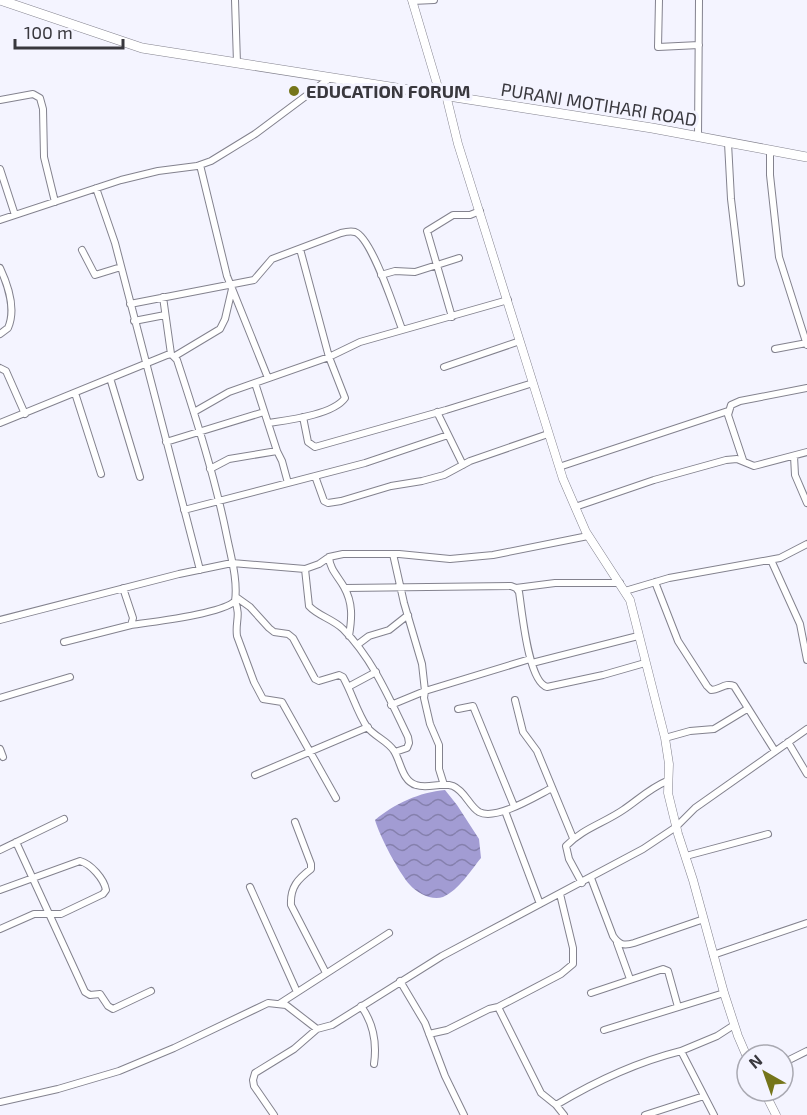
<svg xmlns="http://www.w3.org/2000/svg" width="807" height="1115" viewBox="0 0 807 1115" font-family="'Exo 2',sans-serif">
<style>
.water{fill:url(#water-waves)}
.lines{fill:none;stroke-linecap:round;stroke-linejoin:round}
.minor-casing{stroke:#83828e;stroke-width:8}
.tertiary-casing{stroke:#83828e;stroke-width:9}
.secondary-casing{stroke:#83828e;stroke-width:10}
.minor{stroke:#fff;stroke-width:6}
.tertiary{stroke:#fff;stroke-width:8}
.secondary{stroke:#fff;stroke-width:9}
.poi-dot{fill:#75751a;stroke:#f4f4ff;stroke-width:2}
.labels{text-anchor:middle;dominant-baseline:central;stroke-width:6;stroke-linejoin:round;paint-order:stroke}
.poi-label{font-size:18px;font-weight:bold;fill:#39383e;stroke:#f4f4ff;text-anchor:start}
.street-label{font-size:18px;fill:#39383e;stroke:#f4f4ff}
</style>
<defs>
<pattern id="water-waves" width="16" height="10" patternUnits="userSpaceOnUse" patternTransform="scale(1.5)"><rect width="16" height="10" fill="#a29cd3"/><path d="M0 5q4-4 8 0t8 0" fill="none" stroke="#8580ad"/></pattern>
</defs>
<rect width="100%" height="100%" fill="#f4f4ff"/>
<path class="water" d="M445 790 457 805 479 839 481 858C471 870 459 890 443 897 432 901 417 893 410 885 399 873 379 835 375 820 394 804 420 792 445 790Z"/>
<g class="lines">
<g class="minor-casing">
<path id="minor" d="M235 0 237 63
M659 0 658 47 699 45
M412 1 434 0
M0 100 33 94 40 98 43 109 44 157 55 202
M698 137 699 0
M728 143 731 199 741 283
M770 151V175L779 257 807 345
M200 165 227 276 268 378
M0 169 15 215
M96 188 115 243 200 570
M0 220 121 180 158 171 197 166 211 161 255 134 330 78
M82 250 95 275 121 267
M0 268C8 285 16 310 8 328L0 334
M381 275 395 271 415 272 459 258
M163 297 171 354
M130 304 254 280 272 259 341 233C345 232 351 231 355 232 372 238 395 311 402 329
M452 317 427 231 453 215H470L480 211
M134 321 165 315
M775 349 807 343
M175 356 220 329 225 319 232 289
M444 367 520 341
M0 368 6 371 25 414
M110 378 140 477
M255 383 277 451
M75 393 101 474
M194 412 229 392 329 357 360 342 508 300
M437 412 463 465
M303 417 308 442 315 447 446 410 533 383
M0 423 167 355 171 354 177 360C196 418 215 477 227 537 231 557 238 581 235 601 222 614 152 622 131 625
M268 423C288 420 333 415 345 398L329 357 300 249
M166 442 264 412
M794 456 795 475 807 503
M743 460 728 415 731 405 740 401 807 388
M559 467 728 411
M210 469 229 459 277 451 282 461 288 483
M315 476 324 501 328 503 341 501 391 486 422 481 444 475 470 461 548 434
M575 507 654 480 726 460 737 459 754 466 807 452
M184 510 365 463 448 435
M393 554 404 603 422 664 425 691 424 698 430 724 439 745V769L444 785
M329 557C330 570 338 576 344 587 353 603 352 618 349 636
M771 560 800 624 807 660
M305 569 309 606C318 616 333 619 343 629 373 659 390 700 408 737L409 743 407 748 395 752
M655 582 678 641 707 686 711 690C720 690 725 682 734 686L775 751
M345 588 511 586 516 588 519 592C522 610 528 682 547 687L603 675 645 663
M516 588 555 583H620
M625 591 669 578 780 558 807 544
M236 597 250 607 269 628 274 632 288 634 293 638 315 679 319 681 339 675 343 677C352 693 357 712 367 727 375 737 388 741 394 751 401 762 402 781 416 785 428 789 441 782 453 786 465 791 469 806 479 812 496 821 536 796 552 788
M235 601C241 616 235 622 237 636L254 682 263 699 282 702 336 798
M0 620 179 574 232 563 305 569 319 564 329 557 343 554H399L450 559 493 555 588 536
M64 642 131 625 133 618 123 588
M357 645 369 636 389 630 408 615
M532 663 638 636
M348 687 376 672
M0 698 70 677
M515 700 523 732 537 751 573 838
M391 705 425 691 530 659
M458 709 473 706 514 806
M665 738 690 731 714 729 747 709
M788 742 807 774
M0 749 3 757
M255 775 368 727
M505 811 540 904
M295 822 311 864V869C298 879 290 887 291 905L326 973
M16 842 85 992 90 995 100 994 108 1006 113 1009 151 991
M0 850 64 819
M686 856 768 834
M591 878 613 936C619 945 624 946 634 943L704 919
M582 883 569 859 566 846C582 829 604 823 623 810 638 800 650 788 667 781
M250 887 297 992
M0 890 80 861C91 864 104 879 106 890L103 894 61 914H34L0 929
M617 943 630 979
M713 955 807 923
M400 981 425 1023 445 1076 464 1115
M591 993 663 969 668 971 678 1007
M279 1004 389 933
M361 1006C374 1024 377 1043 374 1064
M498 1007 561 974 573 964V948L560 894
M604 1030 724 993
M429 1034 447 1030 489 1009 498 1007 541 1093 556 1105 564 1115
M783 1063 807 1051
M0 1102 58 1089 119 1071 174 1048 268 1003 286 1005 317 1029 332 1025 442 956 643 849 676 827 695 808 807 729
M556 1105C596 1081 637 1062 681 1051
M274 1115 254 1086 253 1080 255 1073 294 1049 317 1029
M645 1115 704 1096
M714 1115 681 1051 717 1036 734 1025"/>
</g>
<g class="tertiary-casing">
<path id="tertiary" d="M412 0 440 94
M446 95 458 144 563 479 586 532 630 600 665 738 669 764 668 793 678 834 693 880 724 993 738 1036 747 1057
M764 1091 776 1115"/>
</g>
<g class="secondary-casing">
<path id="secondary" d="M0 0 142 48 652 128 807 157"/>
</g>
<use href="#minor" class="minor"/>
<use href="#tertiary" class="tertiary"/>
<use href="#secondary" class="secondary"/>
</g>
<circle class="poi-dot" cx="294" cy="91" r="6"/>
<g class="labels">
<g class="poi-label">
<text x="306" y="91">EDUCATION FORUM</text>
</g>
<g class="street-label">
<text transform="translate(599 104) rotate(9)">PURANI MOTIHARI ROAD</text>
</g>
</g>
<g transform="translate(765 1073) rotate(320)"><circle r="28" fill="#f4f4ff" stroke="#a9a9b2" stroke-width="1.5"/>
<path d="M0-4.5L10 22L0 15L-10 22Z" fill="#75751a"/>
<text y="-9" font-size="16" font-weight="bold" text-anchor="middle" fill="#39383e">N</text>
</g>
<path d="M15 39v9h108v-9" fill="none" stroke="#39383e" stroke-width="3"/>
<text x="24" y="39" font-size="18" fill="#39383e" stroke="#f4f4ff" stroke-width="4.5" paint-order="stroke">100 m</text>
</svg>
